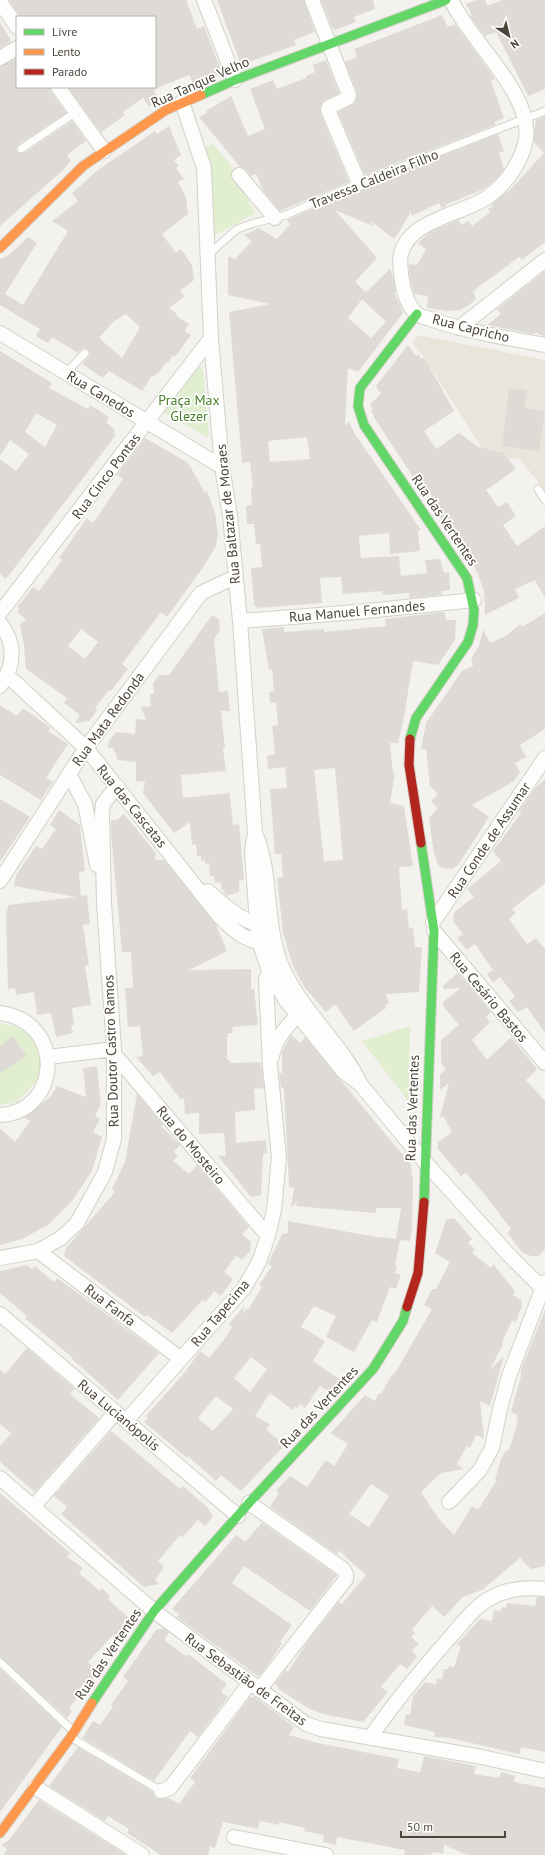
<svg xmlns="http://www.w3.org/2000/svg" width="545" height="1855" viewBox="0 0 545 1855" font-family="'PT Sans',sans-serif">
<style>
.education{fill:#eae5da}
.green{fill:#e1eecf}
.building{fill:#dedbd6;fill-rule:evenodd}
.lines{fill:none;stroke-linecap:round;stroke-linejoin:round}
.lane-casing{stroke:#d2d0cb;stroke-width:9}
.street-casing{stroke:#d2d0cb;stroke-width:16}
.fast-casing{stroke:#d3cfc5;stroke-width:11}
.slow-casing{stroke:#d3cfc5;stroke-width:11}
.jam-casing{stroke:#d3cfc5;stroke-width:11}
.lane{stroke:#fdfdfc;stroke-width:7}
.street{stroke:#fdfdfc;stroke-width:14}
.fast{stroke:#63d668;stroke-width:9}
.slow{stroke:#ff974d;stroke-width:9}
.jam{stroke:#b3261e;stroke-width:9}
.labels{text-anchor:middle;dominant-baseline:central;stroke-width:3.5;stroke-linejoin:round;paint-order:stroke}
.street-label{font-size:14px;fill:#4b4439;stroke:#fff}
.park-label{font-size:14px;fill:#4a7f2a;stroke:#fff}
</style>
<rect width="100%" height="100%" fill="#f4f2ee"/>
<path class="education" d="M418 335 545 360V491L519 458 509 459 484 451 427 362 412 342Z"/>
<path class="green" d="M213 144 230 164 255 213 214 236 203 148Z
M201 367 203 371 209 435 207 437 164 413 196 369Z
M0 1023 18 1027 31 1037 38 1048 41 1062 37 1081 17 1102 0 1105Z
M410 1026 409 1100 408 1101 362 1041Z"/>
<path class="building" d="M9 0H186L197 29 204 26 222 73 194 85 189 75 159 87 154 91 160 100 149 106 143 98 123 112 125 115 101 132 68 87H155V17H20Z
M217 0H304L315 32 294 40 296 45 241 65Z
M321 0H373L375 9 354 17 356 22 335 30 332 27Z
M476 0H485L487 6 503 0H545V89L528 96 496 32 485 36 470 16 472 15 466 4Z
M442 15 448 27 455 24 495 79 491 81 504 118 495 122V125L365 175 338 112 354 104 357 97V92L345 62 357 57 354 49Z
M0 22 11 41 0 48Z
M17 58V87H50L51 92 66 113 18 145 16 149 17 152 24 153 72 121 86 141 67 155 71 161 63 170 0 226V66Z
M326 60 339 93 323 101 320 107V113L349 182 280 211 264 192 256 174 251 176 245 169 240 167 199 117 207 113 206 111 231 96 248 136 265 129 250 89 273 80 277 89 306 78V76L315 72 313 65Z
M545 116V242L522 260 519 257 473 291 476 299 469 305 460 310 448 311 427 308 428 296 414 294 410 280 409 264 417 265 426 250 418 243 430 232 458 220 462 225 468 221 472 226 490 212 488 209 493 206 492 204 511 189 544 153 534 142V132L536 120Z
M169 126 181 155 174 160 179 166 176 168 184 179 178 182 186 197 188 214 162 234 176 253 181 249 192 265 194 280 180 291 185 296 169 308 177 314 176 316 189 324 185 331 191 335 175 357 173 355 168 363 166 362 158 374 157 373 154 377 152 376 142 391 109 371 103 378 82 364 90 355 88 349 83 348 78 353 52 337 48 343 36 336 40 329 0 305V259L8 256 28 237 37 243 5 294 23 305 68 231 52 221 78 201 72 193 98 170 155 131 157 134ZM126 314 140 327 122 358 99 338 113 322Z
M498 134 504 151 499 153 504 169 496 179 484 189 445 205 446 206 442 208 439 203 411 216V211L399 232 394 239 371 221 373 226 335 210 377 258 355 282 366 292 390 269 393 277 396 292H394L403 313 358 372 348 368 345 426 349 422 355 434 421 530 418 531 420 551 390 554 389 533 359 536 361 558 399 556 401 576 427 573 425 560 440 559 444 573 449 572 450 590 441 591 442 595 409 598V593L383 595 382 591 343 594 341 577 320 578 322 603 258 608 254 605 251 568 262 567 260 544H256L254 524H247L246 506 252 505 251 488H253L250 462 242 463 229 312 270 304 228 295V256L235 259 252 241 244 235 259 228 277 239 290 224 287 220 355 190 362 191 367 185ZM362 299 386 322 371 338 348 318ZM307 437 310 459 270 462 268 441Z
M545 271V336L539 335 536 332 533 334 487 325 501 314 497 309Z
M408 345 416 356 418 354 422 359 424 358 428 364 454 411 424 431 436 449 459 433 478 447 504 453 516 469 486 490 498 507 507 502 516 516 503 525 517 546 545 526V598L535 580 515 589 519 598 485 615 484 591 477 572 448 523V529L433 507V504L436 502 421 480 417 483 373 416 374 415 371 411 373 410 370 404 381 394 376 386Z
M0 351 52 383 49 388 88 409 90 405 109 417 106 422 115 430 113 433 116 435 6 579 0 574V459L16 471 29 454 10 440 0 456ZM36 413 57 425 45 447 25 432Z
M509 388 527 390 524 408 545 411 539 451 502 446Z
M145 438 185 461 190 466 205 493 207 491 215 513 218 534 216 546 204 566 167 617 161 612 122 664 128 669 111 691 109 690 95 708 97 710 89 721 75 723 80 715 64 703 67 698 26 669 24 645 20 625 26 619 17 612 19 608 17 607 33 587 39 591 62 560 59 558 87 518 93 523 123 479 117 475ZM81 629 98 642 85 659 68 646Z
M443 612 445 613 446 620H456L455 640 438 665 413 661 404 717 398 743H390L393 773H395L390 803 404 806 413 866 399 867 402 910 407 909 409 928H413L415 947H422L419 992 386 994 389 1004 385 1005 386 1008 354 1031 335 1004 326 1012 305 988 293 966 283 933 277 878 283 877 281 854H275L270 789 287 788 285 767 268 769 267 756 275 754 272 726 278 725 276 702 270 703 269 692 274 691 272 669 269 670 262 629 284 627V632L324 629V632L386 626 385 619ZM335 768 343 860 324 861 314 770Z
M545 613V729L520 745 526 757 515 763 520 772 514 781 472 805 489 817 458 865 452 869 442 868 439 866 434 854 429 818 438 808 431 801 438 794 430 786 426 749H421L426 723 462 671 473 666 471 659 479 646 483 629 490 643 506 636 520 624 522 627Z
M212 615 219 619 220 630 214 639 219 692 228 691 230 711H221L225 748H223L226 771 181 775 183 798 229 793 230 795 233 825 239 824 244 880 239 881V892L226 896 224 890H222L221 882 215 883 214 876H210L209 863 205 864V860L201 861V856H197L196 844 192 845 190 822 174 833 143 793 145 782 136 781V762L118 760 113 748H108L109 741 116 732 135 734 136 719 146 720 141 707 151 706 150 694H154L153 683 159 675H169Z
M0 705 17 716 23 708 51 728 48 731 68 744 46 778 53 782 41 800 0 775Z
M545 779V883L512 909 516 913 509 919 527 944 536 938 545 949V1033L527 1007 518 1012 509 1001 515 996 500 977 493 983 487 974 493 970 475 944 467 950 457 938 463 934 453 921 454 912 474 897 467 889 501 861 493 851 521 813 519 811 536 787Z
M0 799 30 817 0 862Z
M59 810 80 825 85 871 79 872 81 896 87 895 89 915 90 924 83 925 89 965 85 966 91 1005 72 1008 74 1025H71L73 1033 56 1037 51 1013 37 1015 34 992 16 995 15 988 8 989 6 913H7L6 909H8V905L76 897 14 886 16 875 36 846 42 849 56 829 50 825Z
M124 814 156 853 155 860H164L216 925 227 951 189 970 251 969V989H254L258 1025 232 1027 233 1033H228V1037H227V1060H230V1063L261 1062 264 1088 254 1089 255 1110 235 1112 236 1143 266 1140 267 1153 263 1154 261 1195 251 1197 218 1156H226L224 1133 199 1134V1113L185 1114 184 1099H180L160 1072 153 1076 136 1057 143 1056 140 1026 128 1027 125 988H133V986L131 952H122L111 834V820H117Z
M458 973 491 1012 486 1017 490 1022 472 1040 487 1060 511 1037 537 1069 526 1080 545 1101V1249L538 1256H531L523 1253 507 1233 511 1229 486 1196 466 1173 461 1176 438 1149V1142L452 1132 444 1117H440L449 1083 440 1090V1074L446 1070 441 1063V1040L459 1025 443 1006V1002L461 988 443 989 444 985Z
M291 1035 300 1043 305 1037 411 1165 413 1183 412 1228 410 1241 400 1240 395 1265H397L395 1273 401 1275 396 1289 390 1287 377 1322 372 1320 354 1352 326 1337 336 1316 314 1306 309 1314 301 1327 325 1341 313 1361 342 1381 331 1393 320 1386 305 1408 300 1404 297 1408 295 1407 293 1410 270 1393 255 1416 270 1424 266 1430 285 1445 241 1491 221 1475 216 1481 188 1456 187 1458 144 1422 148 1417 146 1416 185 1372 200 1351 209 1358 226 1337 232 1327 229 1324 244 1306 243 1314 246 1308 248 1310 262 1287 259 1285 272 1266 268 1264 282 1234 288 1233V1221L382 1238V1237L396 1239 401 1208H376V1213L295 1206 299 1199 291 1208 294 1188 289 1187 284 1088H281L279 1073H282V1052ZM251 1357 267 1369 250 1392 234 1378ZM216 1396 233 1409 213 1431 198 1418Z
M13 1036 27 1056 0 1073V1046Z
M97 1066 101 1104 95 1116 100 1119 93 1132 102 1137 92 1171 72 1201 48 1225 22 1239 0 1245V1128L15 1142 30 1121 24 1118 51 1096 57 1086 86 1097 83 1068Z
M137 1094 163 1125 161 1126 180 1145 174 1152 178 1155 173 1161 189 1174 197 1165 249 1227 242 1234 251 1242 250 1252 242 1260 236 1256 224 1272 233 1279 221 1296 214 1291 206 1302 203 1300 172 1333 147 1315 145 1317 64 1256 66 1248 115 1192 112 1189 125 1162Z
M454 1218 472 1239 468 1243 475 1249 472 1253 491 1268 493 1264 515 1291 513 1295 521 1300 522 1306 516 1322 512 1320 502 1343 503 1344 490 1370 504 1356 490 1406 480 1401 484 1438 476 1435 470 1448 467 1446 457 1464 464 1469 441 1473 421 1492 438 1518 454 1535 472 1506 478 1510 497 1480H495L501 1459 506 1450 508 1451 512 1441 518 1421 516 1420 518 1415 511 1412 521 1376V1369L545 1310V1566L531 1569 520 1558 482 1590 460 1598H462L444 1617 432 1606 412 1630 415 1633 411 1637 419 1644 412 1650 417 1657 407 1669 400 1664 381 1687 388 1692 363 1722 323 1714 308 1708 279 1689 275 1683 286 1670 288 1672 308 1641 339 1602 342 1604 366 1575 338 1550V1555L270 1507 279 1493 276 1490 290 1476 307 1487 326 1460 334 1466 348 1444 331 1433 365 1395 375 1401 379 1393 381 1394 392 1374 394 1375 432 1309 424 1305 432 1289H436L450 1262 435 1253 446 1220ZM371 1484 389 1496 369 1527 349 1514Z
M27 1265 32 1269 35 1266 54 1282 57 1278 159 1353 118 1400 72 1359 73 1358 25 1318 27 1316 0 1293V1271Z
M27 1348 75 1389 70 1394 99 1418 35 1492 0 1462V1446L11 1433 0 1424V1369L5 1374Z
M111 1431 180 1489 183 1486 208 1508 213 1516 205 1526 198 1520 183 1537 180 1535 158 1561 164 1567 155 1580 159 1584 144 1587 61 1514 67 1507 54 1496Z
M0 1493 70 1553 67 1557 83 1568 79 1573 100 1591 102 1588 110 1596 108 1599 131 1620V1624L120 1642 113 1635 88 1662 98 1673 69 1708 72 1711 67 1718 0 1657Z
M262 1523 337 1575 310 1611 244 1566 232 1583 292 1625 280 1642 282 1643 272 1659 259 1677 177 1617 179 1614 172 1609 236 1535 245 1542Z
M537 1597H545V1752L521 1747 519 1754 510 1752 450 1738 434 1737 435 1732 404 1725 406 1714 410 1715 413 1696 425 1682 436 1684 437 1678 442 1679 444 1669H448L449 1666 454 1667 461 1646 456 1645 480 1619 492 1621 494 1610 501 1611 502 1607 506 1608 507 1603 535 1606Z
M163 1628 169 1633 164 1640 186 1656 188 1654 227 1684 221 1692 228 1697 198 1737 190 1731 154 1781 82 1738 93 1721 100 1725 113 1707 111 1705 128 1681 123 1677 156 1630Z
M0 1669 62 1727 0 1812Z
M250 1697H255L294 1727 289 1735 318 1743 399 1759 397 1768 420 1772 424 1756 476 1766 474 1774 499 1778 501 1772 515 1776 514 1782 545 1788V1855H468L444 1845 443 1853 432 1852 431 1855H404L405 1850 337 1837 336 1845 323 1842 324 1835 304 1831 305 1828 279 1822V1825L260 1821 258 1829 223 1822 215 1848 210 1846 208 1855H161L127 1833 129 1829 108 1816 105 1821 49 1786 78 1747 153 1792 156 1798 160 1799 168 1798 179 1804 195 1782 190 1778Z
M39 1800 96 1836 126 1855H3L7 1849 1 1845 9 1840Z"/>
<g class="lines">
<g class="lane-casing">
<path id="lane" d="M21 149 76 112
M209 254 237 229 254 223 286 215 359 183 545 111
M66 373 85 353
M538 489 545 500
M0 1662 73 1731
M72 1738 161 1791"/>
</g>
<g class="street-casing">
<path id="street" d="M204 0 235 80
M312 0 349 95 348 98 329 107 328 110 359 183
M451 0C469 40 533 94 526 139 522 161 507 183 489 196 465 214 409 219 401 254 399 262 401 273 402 281 404 293 407 305 416 313 420 317 428 318 433 320 469 332 507 338 545 345
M0 2 17 27
M0 58 17 48
M58 87 104 151
M182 102 204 168 211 338 222 467 230 515 240 621 255 833 252 850 257 925 260 944 269 971 285 999 343 1071 361 1085 424 1161 508 1254 545 1291
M239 175 275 218
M459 328 545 260
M0 333 222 467
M0 613 211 338
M240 621 357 612 474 600
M0 623C16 643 15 666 0 686
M8 676 86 748 219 916C236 933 250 945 275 943
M69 774 85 804 97 865
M255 833C273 874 264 922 281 964 299 1009 339 1040 360 1083
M0 881 86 748 201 593 235 577
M208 891C224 905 242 922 264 926
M433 922 545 758
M434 931 545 1063
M0 1013C67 1022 60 1112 0 1115
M114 1054 268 1236
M272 1056C276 1036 290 1023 304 1009
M48 1057 114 1049
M38 1251 181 1359
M0 1258 38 1251 61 1238 77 1223 105 1172 114 1139V1049L104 903 102 813 103 804 117 786
M0 1314 238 1516
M126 1421 244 1288 259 1262 268 1236 274 1210 279 1157 270 1066 266 980 269 971 281 964
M0 1478 154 1611 306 1724 321 1729 482 1757 545 1771
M449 1502 480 1470 492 1448 500 1409 509 1376 545 1282
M249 1503 343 1569 346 1574V1579L259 1690
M34 1506 115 1413
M370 1738C394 1702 423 1668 452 1635 463 1623 474 1607 489 1599 505 1589 526 1587 545 1589
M35 1787 142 1855
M161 1791 170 1788 250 1683
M234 1837 326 1855"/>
</g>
<g class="fast-casing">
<path id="fast" d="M201 95 235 80 446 0
M410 739 416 718 468 642 473 625 474 610 467 578 364 425 358 406 360 388 417 314
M421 843 434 931 424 1202
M92 1703 154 1611 249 1503 373 1369 403 1321 407 1307"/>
</g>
<g class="slow-casing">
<path id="slow" d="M0 248 83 166 166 110 201 95
M0 1833 70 1738 92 1703"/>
</g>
<g class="jam-casing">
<path id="jam" d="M410 739 409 765 421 843
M407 1307 418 1273 424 1202"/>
</g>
<use href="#lane" class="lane"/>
<use href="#street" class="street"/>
<use href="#fast" class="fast"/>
<use href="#slow" class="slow"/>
<use href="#jam" class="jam"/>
</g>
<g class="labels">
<g class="street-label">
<text transform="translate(200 82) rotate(-24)">Rua Tanque Velho</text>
<text transform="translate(374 179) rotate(-22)">Travessa Caldeira Filho</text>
<text transform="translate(471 328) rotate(14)">Rua Capricho</text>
<text transform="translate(101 394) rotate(31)">Rua Canedos</text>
<text transform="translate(106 476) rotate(-53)">Rua Cinco Pontas</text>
<text transform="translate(228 514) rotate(-96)">Rua Baltazar de Moraes</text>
<text transform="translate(445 520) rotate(56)">Rua das Vertentes</text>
<text transform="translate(357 611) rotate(-5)">Rua Manuel Fernandes</text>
<text transform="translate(108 719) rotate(-54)">Rua Mata Redonda</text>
<text transform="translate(132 806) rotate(51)">Rua das Cascatas</text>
<text transform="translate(489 840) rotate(-56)">Rua Conde de Assumar</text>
<text transform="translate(489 997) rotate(50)">Rua Cesário Bastos</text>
<text transform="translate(111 1051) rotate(-92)">Rua Doutor Castro Ramos</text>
<text transform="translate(412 1108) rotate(-88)">Rua das Vertentes</text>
<text transform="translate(191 1145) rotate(50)">Rua do Mosteiro</text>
<text transform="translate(110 1305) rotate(37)">Rua Fanfa</text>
<text transform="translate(220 1313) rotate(-50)">Rua Tapecima</text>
<text transform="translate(319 1407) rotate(-47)">Rua das Vertentes</text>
<text transform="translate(119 1415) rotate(40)">Rua Lucianópolis</text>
<text transform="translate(108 1654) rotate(-56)">Rua das Vertentes</text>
<text transform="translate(246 1679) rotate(36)">Rua Sebastião de Freitas</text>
</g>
<g class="park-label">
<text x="189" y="400">Praça Max<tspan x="189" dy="16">Glezer</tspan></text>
</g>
</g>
<rect x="16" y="16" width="140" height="72" fill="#ffffff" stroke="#b7b4b0"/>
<rect x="24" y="29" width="20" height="6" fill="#63d668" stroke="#b7b4b0"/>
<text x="52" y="36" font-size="12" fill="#4b4439">Livre</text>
<rect x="24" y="49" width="20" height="6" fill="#ff974d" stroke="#b7b4b0"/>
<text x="52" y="56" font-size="12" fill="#4b4439">Lento</text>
<rect x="24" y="69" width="20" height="6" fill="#b3261e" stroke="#b7b4b0"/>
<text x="52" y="76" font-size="12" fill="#4b4439">Parado</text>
<g transform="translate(509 36) rotate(145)" stroke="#ffffff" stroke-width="3" paint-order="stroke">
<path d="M0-3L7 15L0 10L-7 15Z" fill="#4b4439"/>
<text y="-6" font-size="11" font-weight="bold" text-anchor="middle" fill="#4b4439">N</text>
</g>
<path d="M401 1831v6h104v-6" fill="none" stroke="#4b4439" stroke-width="2"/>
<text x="407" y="1831" font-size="12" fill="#4b4439" stroke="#ffffff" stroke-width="3" paint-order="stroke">50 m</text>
</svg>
